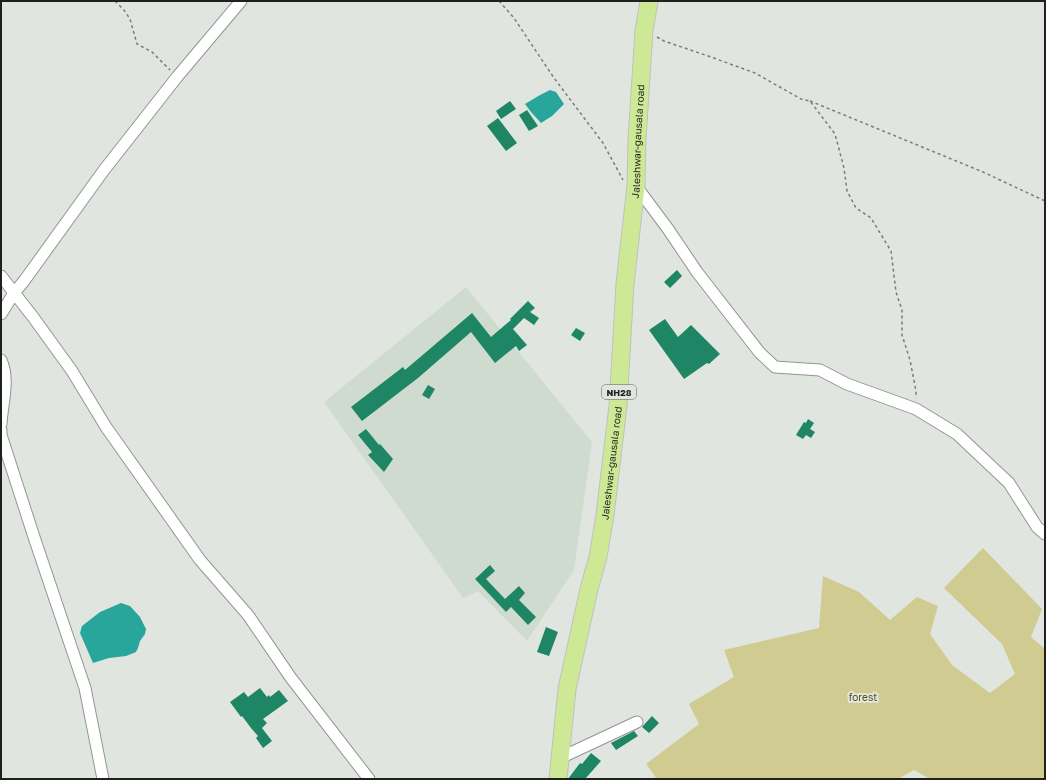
<svg xmlns="http://www.w3.org/2000/svg" width="1046" height="780" viewBox="0 0 1046 780" font-family="'Golos Text',sans-serif">
<style>
.built{fill:#d0dbd0}
.green{fill:#cfcb91}
.water{fill:#29a69c}
.building{fill:#1e8665}
.lines{fill:none;stroke-linecap:round;stroke-linejoin:round}
.minor-casing{stroke:#929692;stroke-width:13}
.primary-casing{stroke:#c0c1c0;stroke-width:19}
.path{stroke:#797c79;stroke-width:1.5;stroke-dasharray:3 3;stroke-linecap:butt}
.minor{stroke:#fff;stroke-width:11}
.primary{stroke:#cee995;stroke-width:17}
.labels{text-anchor:middle;dominant-baseline:central;stroke-width:4;stroke-linejoin:round;paint-order:stroke}
.shield{fill:#e0e5e0;stroke:#595c59;stroke-width:1}
.shield-label{font-size:9px;font-weight:bold;fill:#1f211f}
.street-label{font-size:10px;fill:#1f211f;stroke:#e0e5e0}
.park-label{font-size:10px;fill:#544f0e;stroke:#e0e5e0}
</style>
<rect width="100%" height="100%" fill="#e0e5e0"/>
<path class="built" d="M466 287 592 442 574 570 527 641 478 591 463 598 324 402Z"/>
<path class="green" d="M983 548 1042 609 1031 637 1045 649V779H930L914 770 898 779H657L646 764 699 724 689 704 734 677 724 650 819 628 823 576 859 592 890 620 917 597 938 606 930 634 952 665 990 693 1015 674 1002 644 944 588Z"/>
<path class="water" d="M550 90 556 92 564 104 552 116 541 123 531 112 525 104 540 95Z
M121 603 130 606 140 617 146 629 145 634 140 641 138 648 136 652 126 656 109 658 93 663 80 633 82 626 100 612Z"/>
<path class="building" d="M510 101 516 109 501 119 496 111Z
M527 110 538 126 529 131 519 115Z
M498 118 517 143 506 151 487 126Z
M677 270 682 276 670 288 664 282Z
M528 301 535 308 530 312 539 318 534 325 524 318 513 329 527 345 519 351 516 346 495 363 471 332 418 378 362 421 351 407 403 367 405 370 472 313 491 337 511 320 510 319Z
M665 319 678 337 691 325 720 354 709 364 707 363 684 379 649 330Z
M576 328 585 333 580 341 571 335Z
M428 385 435 389 429 399 422 395Z
M808 419 814 423 810 429 815 432 811 438 806 435 803 439 796 435 804 422 806 423Z
M366 429 379 445 380 444 393 459 384 472 368 455 372 452 358 435Z
M490 565 495 571 486 579 505 599 519 586 525 593 519 600 536 617 528 625 511 607 506 612 475 579Z
M546 627 558 632 549 656 537 652Z
M260 688 267 697 269 695 270 697 279 690 288 701 263 719 267 723 262 728 272 741 263 748 256 738 258 736 251 728 242 716 241 717 230 702 244 692 248 697Z
M652 716 659 723 649 733 642 727Z
M634 731 638 736 616 750 611 743Z
M591 753 601 761 585 779H568L580 763 582 764Z"/>
<g class="lines">
<g class="minor-casing">
<path id="minor" d="M636 186 668 229 697 272 760 353 775 367 820 370 847 384 916 409 957 434 1009 483 1037 527 1045 534
M1 276 33 317 72 371 106 427 200 560 248 615 291 678 369 779
M1 314 14 293 24 281 104 170 177 77 241 1
M1 360C10 380 2 404 1 424
M1 430V435L34 537 85 688 103 779
M560 758 637 722"/>
</g>
<g class="primary-casing">
<g id="primary">
<path id="s1" d="M558 779 567 689 589 589 598 557 605 515 618 406 625 284 636 186 637 139 644 31 649 1"/>
</g>
</g>
<path class="path" d="M115 1 124 10 130 19 137 44 152 52 170 70
M499 1 514 18 554 78 603 143 623 180
M657 37 664 41 711 57 755 73 801 99 810 101 835 134 844 168 847 191 856 208 871 218 891 251 896 292 902 310V335L910 360 916 391V398
M810 101 983 172 1045 201"/>
<use href="#minor" class="minor"/>
<use href="#primary" class="primary"/>
</g>
<g class="labels">
<rect class="shield" x="602" y="385" width="34" height="14" rx="3"/>
<g class="shield-label">
<text x="619" y="392">NH28</text>
</g>
<g class="street-label">
<text stroke="none"><textPath href="#s1" startOffset="644">Jaleshwar-gausala road</textPath></text>
<text stroke="none"><textPath href="#s1" startOffset="321">Jaleshwar-gausala road</textPath></text>
</g>
<g class="park-label">
<text x="863" y="697">forest</text>
</g>
</g>
<rect width="1046" height="780" fill="none" stroke="#1f211f" stroke-width="4"/>
</svg>
